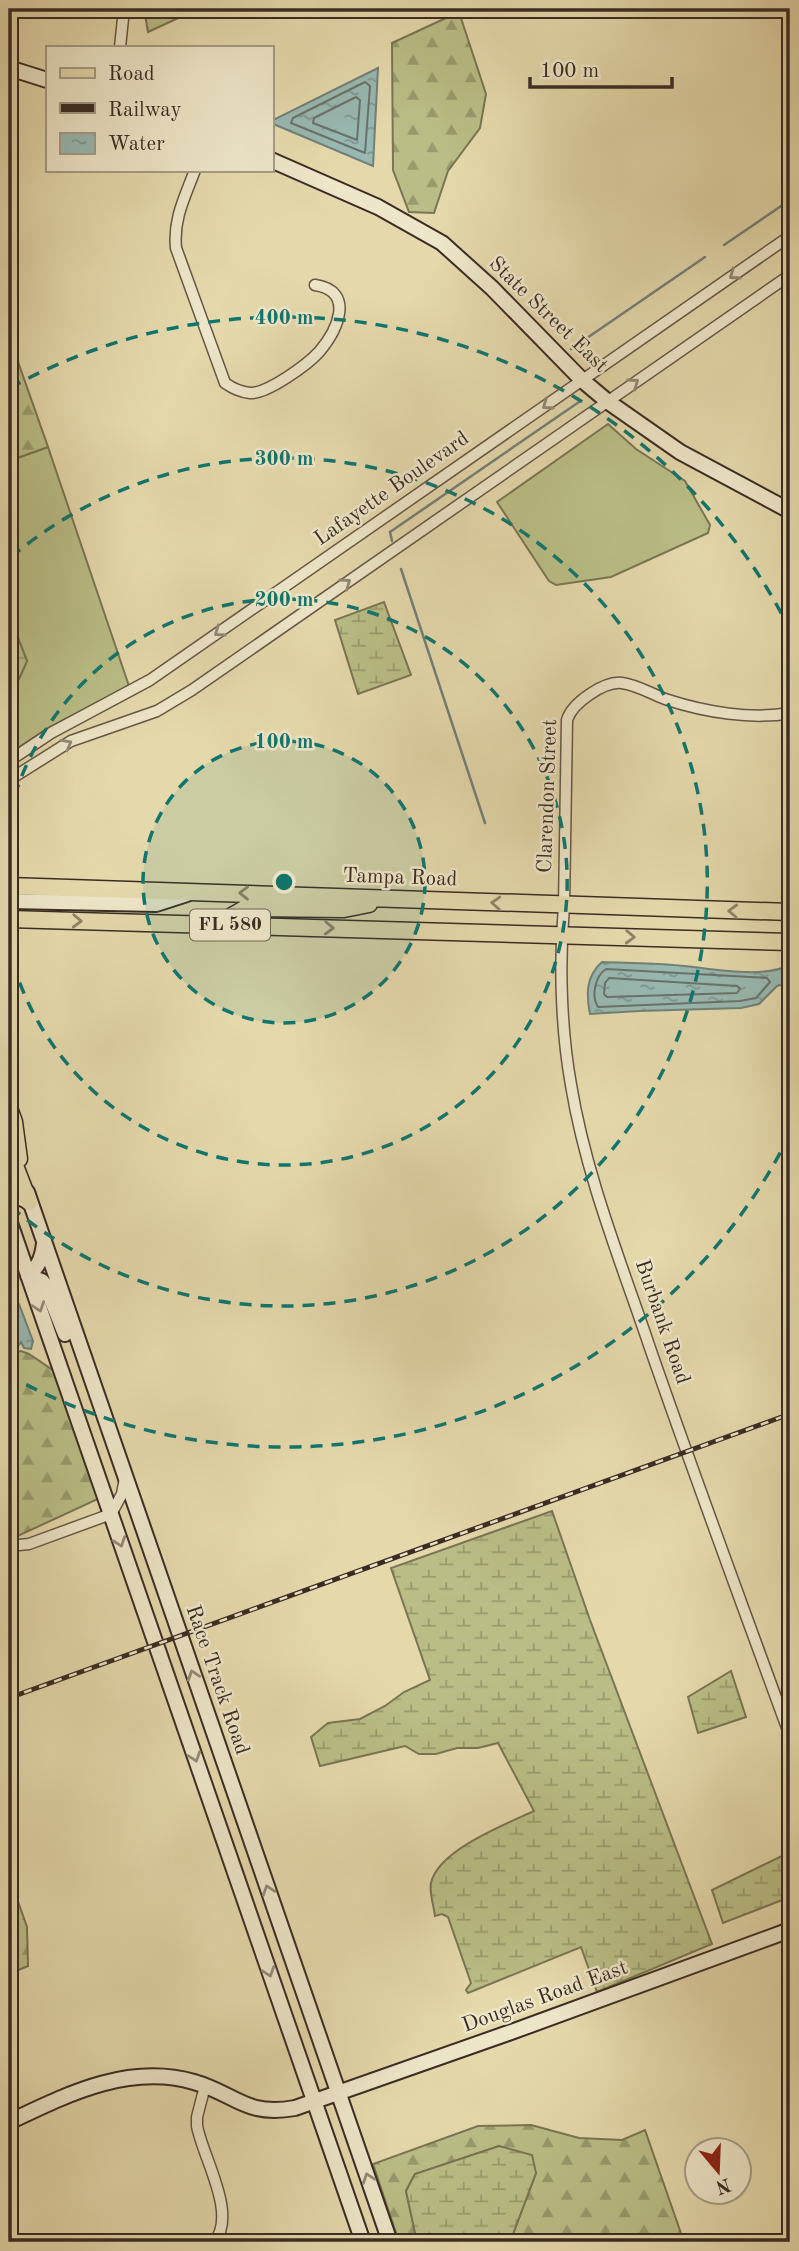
<svg xmlns="http://www.w3.org/2000/svg" width="799" height="2251" viewBox="0 0 799 2251" font-family="'Old Standard TT',serif">
<style>
.grass{fill:#babe86;stroke:#7a7555;stroke-width:2}
.forest{fill:url(#forest-firs);stroke:#7a7555;stroke-width:2}
.wetland{fill:url(#wetland-marsh);stroke:#7a7555;stroke-width:2}
.water{fill:url(#water-ripples);stroke:#728179;stroke-width:2}
.lines{fill:none;stroke-linecap:round;stroke-linejoin:round}
.shore{stroke:#69726b;stroke-width:2}
.stream{stroke:#728179;stroke-width:2.5}
.street-casing{stroke:#655746;stroke-width:13}
.secondary-casing{stroke:#3a2c24;stroke-width:18}
.primary-casing{stroke:#3a2c24;stroke-width:19}
.street{stroke:#eee6c9;stroke-width:10}
.secondary{stroke:#eee6c9;stroke-width:14}
.primary{stroke:#e5d9ac;stroke-width:16}
.rail-casing{stroke:#3a2c24;stroke-width:5}
.rail{stroke:#eee6c9;stroke-width:2.5;stroke-dasharray:8;stroke-linecap:butt}
.oneway{stroke:#948976}
.oneway2{stroke:#908268}
.ring{fill:none;stroke:#0f766e;stroke-width:3.5;stroke-dasharray:12 9}
.labels{text-anchor:middle;dominant-baseline:central;stroke-width:5;stroke-linejoin:round;paint-order:stroke}
.shield{fill:#eee6c9;stroke:#706456;stroke-width:2}
.shield-label{font-size:19px;font-weight:bold;fill:#3a2c24}
.street-label{font-size:21px;fill:#3a2c24;stroke:#eee6c9}
.centre{fill:#0f766e;stroke:#eee6c9;stroke-width:3.5}
.ring-label{font-size:21px;text-anchor:middle;font-weight:bold;fill:#0f766e;stroke:#eee6c9;stroke-width:5;stroke-linejoin:round;paint-order:stroke}
</style>
<defs>
<pattern id="forest-firs" width="22" height="20" patternUnits="userSpaceOnUse" patternTransform="scale(1.75)"><rect width="22" height="20" fill="#babe86"/><path d="M5 1l3.5 6h-7zM16 11l3.5 6h-7z" fill="#989b6d"/></pattern>
<pattern id="wetland-marsh" width="20" height="14" patternUnits="userSpaceOnUse" patternTransform="scale(1.75)"><rect width="20" height="14" fill="#babe86"/><path d="M1 5h8M5 5V1M11 12h8M15 12V8" fill="none" stroke="#989b6d"/></pattern>
<pattern id="water-ripples" width="26" height="14" patternUnits="userSpaceOnUse" patternTransform="scale(1.75)"><rect width="26" height="14" fill="#98b9b2"/><path d="M2 4q2-2 4 0t4 0M15 11q2-2 4 0t4 0" fill="none" stroke="#7d9791"/></pattern>
</defs>
<rect width="100%" height="100%" fill="#e5d9ac"/>
<filter id="stains"><feTurbulence type="fractalNoise" baseFrequency=".00286" numOctaves="4"/><feColorMatrix values="0 0 0 0 .2 0 0 0 0 .09 0 0 0 0 .02 0 0 0 .5 -.17"/></filter>
<radialGradient id="worn" r=".72"><stop offset=".6" stop-color="#630" stop-opacity="0"/><stop offset="1" stop-color="#630" stop-opacity=".3"/></radialGradient>
<path class="grass" d="M608 424 636 449 685 481 710 525 708 533 611 577 556 585 549 581 497 502Z
M48 447 129 686 48 728 9 754V687L19 679 27 661 9 615V461Z"/>
<path class="forest" d="M144 9H198L148 32Z
M459 12 486 94 480 128 448 171 434 213 409 212 393 170 392 43Z
M16 356 48 447 9 461V358Z
M9 1351 13 1353 21 1351 29 1354 57 1373 100 1498 9 1540Z
M9 1893H15L27 1927 28 1966 9 1974Z
M531 2125 579 2138 622 2140 645 2130 684 2242H510L536 2173 499 2146 415 2174 406 2191 417 2242H399L373 2164 478 2126Z"/>
<path class="wetland" d="M384 602 411 675 358 694 335 620Z
M9 615 27 661 19 679 9 687Z
M552 1511 590 1620 712 1944 597 1992 581 1947 468 1993 466 1990 471 1983 448 1917 442 1914 435 1916C434 1907 429 1892 431 1883 438 1850 506 1824 534 1811L498 1743 478 1748H457L436 1754H419L405 1746 320 1766 311 1737 328 1723 360 1719 385 1706 404 1692 430 1680 391 1568Z
M731 1671 746 1717 698 1733 688 1697Z
M790 1852V1897L723 1923 712 1890Z
M499 2146 532 2155 536 2173 510 2242H417L406 2191 415 2174Z"/>
<path class="water" d="M378 68 373 166 271 123V121Z
M602 962C626 963 649 963 673 965 706 967 760 980 790 965V982L777 986 759 1004 741 1008 639 1011 590 1014C586 994 586 976 602 962Z
M9 1302 19 1304 33 1341 31 1349 24 1348 21 1342 17 1348 9 1347Z"/>
<g class="lines">
<path class="shore" d="M365 82 370 86 365 153 291 123 293 118Z
M356 97 360 100 357 140 313 123 314 118Z
M606 969 767 978 770 982 756 998 740 1001 598 1007C591 996 595 976 606 969Z
M609 978 737 986 740 989 737 993 607 997 604 994 605 983Z"/>
<path class="stream" d="M724 245 790 200
M571 349 705 257
M392 541 390 532 579 402
M401 569 485 823"/>
<g class="street-casing">
<path id="street" d="M120 47 124 9
M195 170C185 197 173 219 176 248L225 383C232 388 240 392 250 393 267 394 307 365 319 352 337 331 356 291 315 285
M790 713C752 720 705 712 668 700 653 695 638 685 622 683 604 681 572 703 567 720L564 906C559 963 561 1029 571 1085 586 1176 621 1262 650 1348 695 1478 743 1607 790 1736
M9 761 51 733 150 680 790 236
M9 780 71 741 157 711 192 690 790 275
M9 1546 29 1544 111 1514 122 1494 125 1478
M205 2086 197 2117V2126C203 2158 238 2215 214 2242"/>
</g>
<g class="secondary-casing">
<path id="secondary" d="M9 68 47 80
M271 160 378 207 442 243 492 288 582 380 607 401 680 452 790 511
M9 901 156 904 187 894
M9 1188 13 1194 29 1202
M27 1192 390 2242
M9 1220 363 2242
M44 1244C42 1258 39 1266 28 1276L42 1281 46 1286 65 1334
M9 2122C66 2095 128 2063 194 2082 236 2094 245 2117 295 2108L514 2031 790 1930"/>
</g>
<g class="primary-casing">
<path id="primary" d="M9 886 790 912
M9 919 790 942
M226 925 232 916 246 908 344 909 369 904
M9 1108 14 1122 19 1159
M9 1150 29 1202"/>
</g>
<use href="#street" class="street"/>
<use href="#secondary" class="secondary"/>
<use href="#primary" class="primary"/>
<g class="rail-casing">
<path id="rail" d="M9 1698 790 1414"/>
</g>
<use href="#rail" class="rail"/>
</g>
<defs><path id="oneway-chevron" d="M-2-3.5L2.5 0L-2 3.5" fill="none" stroke-width="1.6" stroke-linecap="round" stroke-linejoin="round" transform="scale(1.75)"/></defs>
<g class="oneway">
<use href="#oneway-chevron" transform="translate(734 275) rotate(145)"/>
<use href="#oneway-chevron" transform="translate(634 383) rotate(-35)"/>
<use href="#oneway-chevron" transform="translate(547 405) rotate(145)"/>
<use href="#oneway-chevron" transform="translate(346 583) rotate(-35)"/>
<use href="#oneway-chevron" transform="translate(219 632) rotate(145)"/>
<use href="#oneway-chevron" transform="translate(67 744) rotate(-29)"/>
<use href="#oneway-chevron" transform="translate(39 1307) rotate(71)"/>
<use href="#oneway-chevron" transform="translate(120 1542) rotate(71)"/>
<use href="#oneway-chevron" transform="translate(193 1675) rotate(-109)"/>
<use href="#oneway-chevron" transform="translate(195 1757) rotate(71)"/>
<use href="#oneway-chevron" transform="translate(268 1890) rotate(-109)"/>
<use href="#oneway-chevron" transform="translate(269 1972) rotate(71)"/>
<use href="#oneway-chevron" transform="translate(368 2178) rotate(-109)"/>
</g>
<g class="oneway2">
<use href="#oneway-chevron" transform="translate(244 893) rotate(-179)"/>
<use href="#oneway-chevron" transform="translate(496 903) rotate(-177)"/>
<use href="#oneway-chevron" transform="translate(733 911) rotate(-178)"/>
<use href="#oneway-chevron" transform="translate(77 921) rotate(2)"/>
<use href="#oneway-chevron" transform="translate(329 928) rotate(2)"/>
<use href="#oneway-chevron" transform="translate(630 937) rotate(2)"/>
</g>
<circle cx="284" cy="882" r="141" fill="#0f766e" fill-opacity=".12"/>
<g class="ring">
<circle cx="284" cy="882" r="141"/>
<path d="M9 816A283 283 0 1 1 9 948"/>
<path d="M11 557A424 424 0 1 1 11 1207"/>
<path d="M790 1134A565 565 0 0 1 10 1376M10 388A565 565 0 0 1 790 630"/>
</g>
<g class="labels">
<rect class="shield" x="190" y="909.5" width="80" height="31" rx="5"/>
<g class="shield-label">
<text x="230" y="925">FL 580</text>
</g>
<g class="street-label">
<text transform="translate(548 315) rotate(44)">State Street East</text>
<text transform="translate(392 489) rotate(-35)">Lafayette Boulevard</text>
<text transform="translate(548 796) rotate(-88)">Clarendon Street</text>
<text transform="translate(400 878) rotate(2)">Tampa Road</text>
<text transform="translate(662 1322) rotate(71)">Burbank Road</text>
<text transform="translate(217 1680) rotate(71)">Race Track Road</text>
<text transform="translate(545 1997) rotate(-20)">Douglas Road East</text>
</g>
</g>
<circle cx="284" cy="882" r="10" class="centre"/>
<g class="ring-label">
<text x="284" y="324">400 m</text>
<text x="284" y="465">300 m</text>
<text x="284" y="606">200 m</text>
<text x="284" y="748">100 m</text>
</g>
<rect width="799" height="2251" fill="none" stroke="#e5d9ac" stroke-width="35"/>
<rect x="10" y="10" width="778" height="2230" fill="none" stroke="#3a2c24" stroke-width="3.5"/>
<rect x="18" y="18" width="764" height="2216" fill="none" stroke="#3a2c24" stroke-width="2"/>
<rect x="46" y="46" width="228" height="126" fill="#eee6c9" stroke="#a69c87" stroke-width="2"/>
<rect x="60" y="68" width="35" height="10" fill="#e5d9ac" stroke="#a69c87" stroke-width="2"/>
<text x="108" y="80" font-size="21" fill="#3a2c24">Road</text>
<rect x="60" y="103" width="35" height="10" fill="#3a2c24" stroke="#a69c87" stroke-width="2"/>
<text x="108" y="116" font-size="21" fill="#3a2c24">Railway</text>
<rect x="60" y="133" width="35" height="21" fill="url(#water-ripples)" stroke="#a69c87" stroke-width="2"/>
<text x="108" y="150" font-size="21" fill="#3a2c24">Water</text>
<g transform="translate(718 2171) rotate(161)"><circle r="33" fill="#eee6c9" stroke="#a69c87" stroke-width="2"/>
<path d="M0-5L12 26L0 18L-12 26Z" fill="#8f2418"/>
<text y="-10" font-size="19" font-weight="bold" text-anchor="middle" fill="#3a2c24">N</text>
</g>
<path d="M530 77v10h142v-10" fill="none" stroke="#3a2c24" stroke-width="3.5"/>
<text x="540" y="77" font-size="21" fill="#3a2c24" stroke="#eee6c9" stroke-width="5" paint-order="stroke">100 m</text>
<rect width="100%" height="100%" filter="url(#stains)"/>
<rect width="100%" height="100%" fill="url(#worn)"/>
</svg>
